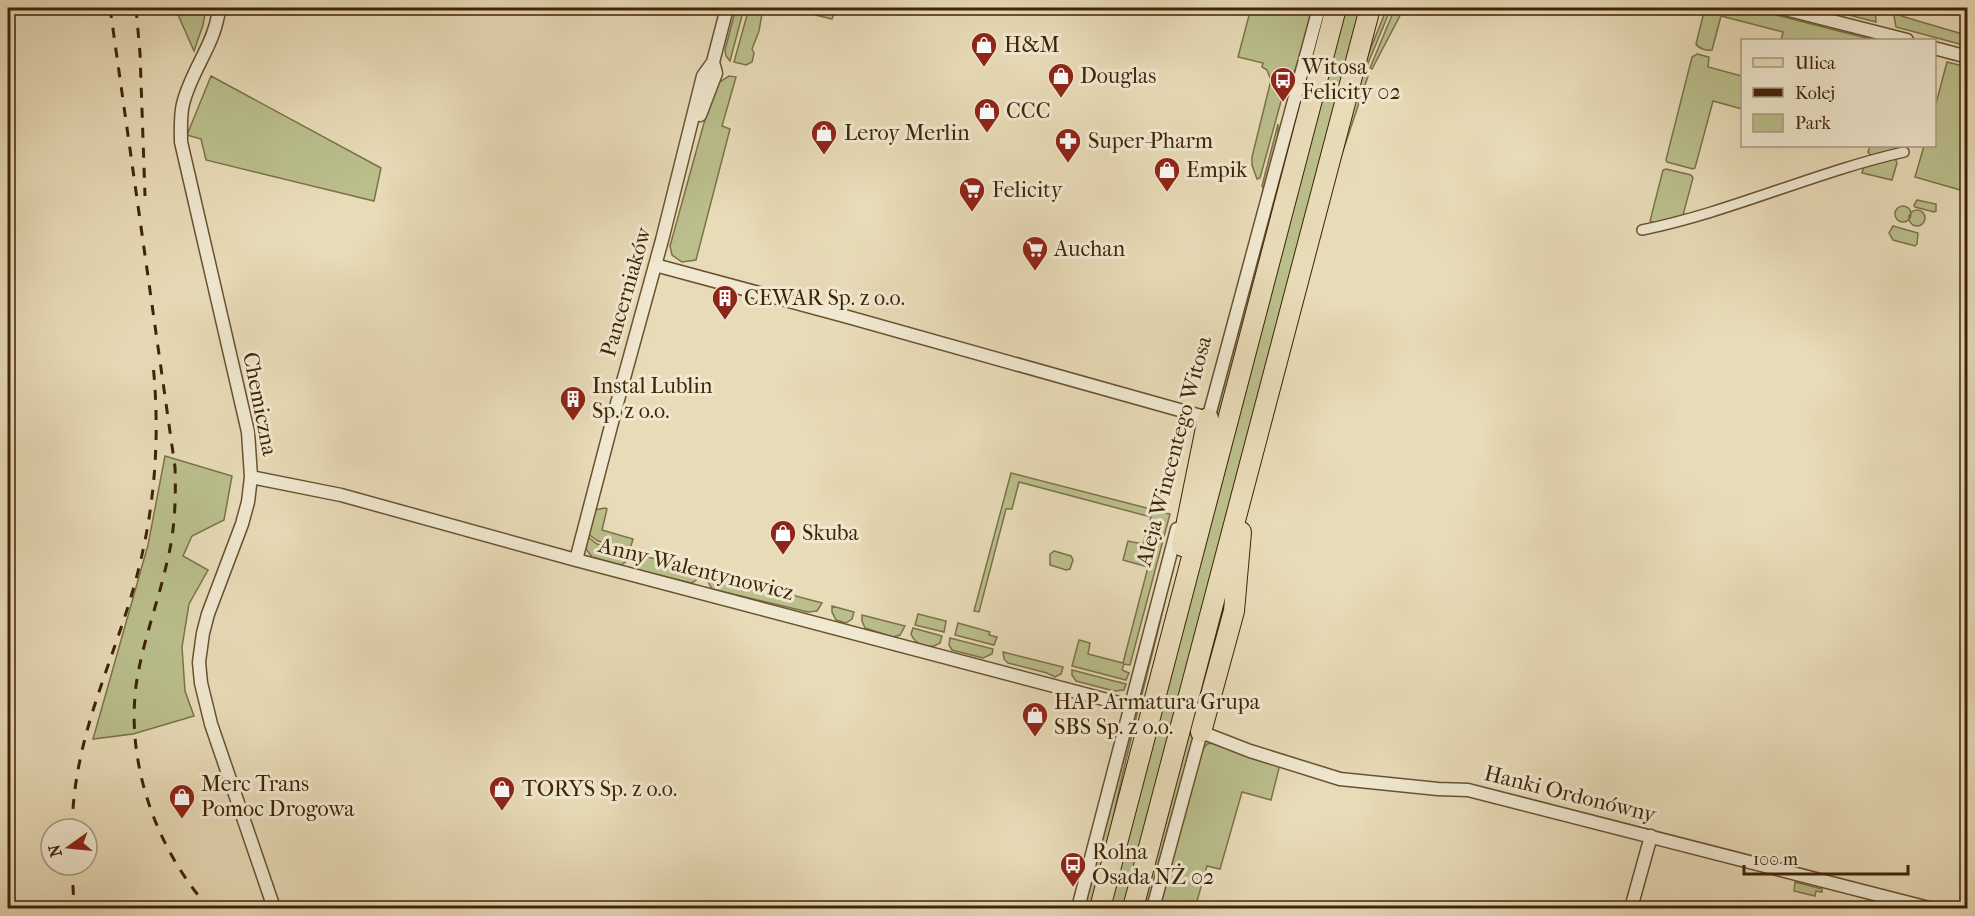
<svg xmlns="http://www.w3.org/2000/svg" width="1975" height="916" viewBox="0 0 1975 916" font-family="'IM FELL French Canon',serif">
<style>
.green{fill:#babf8c;stroke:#7c7248;stroke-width:1.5}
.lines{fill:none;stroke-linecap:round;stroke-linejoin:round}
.pedestrian-casing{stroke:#695232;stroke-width:12}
.minor-casing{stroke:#695232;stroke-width:15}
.primary-casing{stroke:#3f2405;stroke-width:22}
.pedestrian{stroke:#f0e8d0;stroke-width:9}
.minor{stroke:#f0e8d0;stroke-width:12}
.primary{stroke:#e8dbb7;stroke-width:20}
.rail{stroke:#3f2405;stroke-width:3;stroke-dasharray:10 10;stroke-linecap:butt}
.labels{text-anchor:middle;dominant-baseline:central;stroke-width:6;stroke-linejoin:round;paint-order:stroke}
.poi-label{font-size:22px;fill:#3f2405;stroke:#f0e8d0;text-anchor:start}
.street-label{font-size:22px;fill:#3f2405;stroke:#f0e8d0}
</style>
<rect width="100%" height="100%" fill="#e8dbb7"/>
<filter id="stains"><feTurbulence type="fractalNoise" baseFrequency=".00333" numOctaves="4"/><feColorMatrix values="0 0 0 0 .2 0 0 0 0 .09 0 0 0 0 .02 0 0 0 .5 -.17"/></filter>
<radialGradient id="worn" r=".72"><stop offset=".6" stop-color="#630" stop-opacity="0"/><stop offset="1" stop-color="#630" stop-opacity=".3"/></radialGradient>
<path class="green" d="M175 8H206L203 25 194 51Z
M736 8H744L730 61 726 56 725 50Z
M749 8H763L759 31 752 49 754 53 752 62 746 65 734 62Z
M787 8H812L834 13 832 19Z
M1251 8H1314L1303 49 1290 83H1286L1260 178 1257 179 1252 165V157L1271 80 1267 70 1262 67 1263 63 1238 57Z
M1324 8H1330L1181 572 1200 475Z
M1343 8H1361L1127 908H1107Z
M1387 8H1391L1364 73 1368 76 1335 175 1359 77Z
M1395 8H1404L1372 69 1370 68Z
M1705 8H1749L1874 40H1781L1783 32 1721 16 1712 50C1707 51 1699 49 1696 44Z
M1822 8H1875L1876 22Z
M1896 8H1903L1901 16 1966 35 1967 31V46L1896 27 1894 16Z
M1697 54 1709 57 1708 67 1742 76V109L1713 101 1695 168 1693 169 1667 162 1666 160 1692 57Z
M1947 62 1967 67V192L1915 177 1924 146H1934L1935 107Z
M211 76 381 168 374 201 206 160 201 139 187 135Z
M729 76 736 77 722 126 730 129 696 260 682 262 672 255 670 246 704 123 718 83Z
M1278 124V141L1265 191 1262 186Z
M1870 146H1901L1898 150 1871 156 1868 152Z
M1895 158 1897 163 1892 180 1862 173 1864 166Z
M1666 169 1691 175 1693 178 1683 215 1654 223 1650 221 1663 170Z
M1917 200 1936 204V211L1934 212 1915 207 1914 205Z
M1895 214a8 8 0 1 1 16 0a8 8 0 1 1-16 0Z
M1909 218a8 8 0 1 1 16 0a8 8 0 1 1-16 0Z
M1893 226 1918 233 1917 244 1915 246 1893 240 1889 233Z
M165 456 232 476 224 520 192 536 183 556 208 570 189 604 182 647 185 691 194 716 133 734 93 739 148 545Z
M1011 473 1170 514 1130 665 1124 664 1122 670 1129 673 1126 680 1072 666 1079 640 1090 643 1088 654 1123 663 1148 567 1123 560 1128 541 1143 544 1151 517 1019 482 1012 509H1006L979 612 974 611Z
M605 508 607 509 602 530 633 539 630 549 598 541 588 534 594 510Z
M588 537 597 544 629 552 627 561 621 565 592 557 586 549Z
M1054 551 1071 556 1073 560 1070 569 1066 570 1050 565V554Z
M637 554 700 571C699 578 697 581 691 583L639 570 635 565Z
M1172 570C1159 631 1142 691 1128 752 1115 804 1106 857 1092 908H1084L1134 721V710Z
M710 573 822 603 817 611 808 612 712 589 708 582Z
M832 606 854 612 852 619 846 623 836 620 832 612Z
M918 614 946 621 944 632 915 625Z
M862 615 905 626 900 635 893 637 865 628 862 621Z
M958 623 990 632 989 635 997 637 994 645 955 635Z
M913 628 942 636 940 643 934 646C925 647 915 644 911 634Z
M950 638 993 649 992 654 983 658 952 650 949 645Z
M1003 652 1063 667 1061 674 1055 677 1047 673 1008 663 1004 659Z
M1072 670 1126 684 1124 690 1114 691 1076 681 1072 675Z
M1208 673 1201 711 1148 908H1142L1181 752 1195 716Z
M1212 743 1280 764 1271 800 1242 792 1220 869 1207 866 1195 908H1159L1200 753 1207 744Z
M1795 882 1822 889V892L1816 891 1815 896 1794 891Z"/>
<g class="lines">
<g class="pedestrian-casing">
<path id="pedestrian" d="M1642 230C1731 212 1815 172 1904 152"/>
</g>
<g class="minor-casing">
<path id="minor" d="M219 8C216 43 191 70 183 104 180 116 181 130 181 142L248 432 251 477 248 502 242 524 208 614 203 633 199 662 201 683 211 724 274 908
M1781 8 1907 40
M1934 48 1968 57
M700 115 716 73 713 62
M655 265 848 317 1208 418
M1207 423 1319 8
M251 477 341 495 576 560 1130 706
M576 560 616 407 662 240 703 76 713 62 727 8
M1078 908 1177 529
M1153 908 1201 732 1250 751 1340 779 1438 789 1468 790 1929 908
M1631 908 1651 836"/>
</g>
<g class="primary-casing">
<path id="primary" d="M1182 546 1208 418
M1201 732 1234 611 1241 532
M1100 908 1336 8
M1133 908 1370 8"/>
</g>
<use href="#pedestrian" class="pedestrian"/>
<use href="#minor" class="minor"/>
<use href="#primary" class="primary"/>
<path class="rail" d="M110 8 175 467C176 499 175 531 167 562 158 603 142 643 136 686 126 765 157 850 209 908
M136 8 140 53 145 196
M72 829C74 741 106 679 131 597 154 520 161 444 153 364
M72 865 74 908"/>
</g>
<defs>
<g id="shop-pin" transform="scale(1.35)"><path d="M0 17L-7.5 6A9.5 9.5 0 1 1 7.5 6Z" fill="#8f2418" stroke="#f0e8d0"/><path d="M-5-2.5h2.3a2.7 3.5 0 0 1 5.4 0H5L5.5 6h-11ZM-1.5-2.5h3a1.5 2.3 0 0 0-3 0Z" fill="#fff"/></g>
<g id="bus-pin" transform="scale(1.35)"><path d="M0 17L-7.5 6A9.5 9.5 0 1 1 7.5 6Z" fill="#8f2418" stroke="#f0e8d0"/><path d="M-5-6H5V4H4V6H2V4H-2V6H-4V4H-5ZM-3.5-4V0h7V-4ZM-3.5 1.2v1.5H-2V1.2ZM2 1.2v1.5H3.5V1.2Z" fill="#fff"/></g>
<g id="pharmacy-pin" transform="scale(1.35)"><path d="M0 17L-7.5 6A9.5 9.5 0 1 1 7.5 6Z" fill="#8f2418" stroke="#f0e8d0"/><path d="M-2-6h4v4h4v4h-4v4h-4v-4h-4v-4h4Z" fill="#fff"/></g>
<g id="supermarket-pin" transform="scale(1.35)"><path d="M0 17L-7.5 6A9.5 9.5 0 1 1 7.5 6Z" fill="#8f2418" stroke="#f0e8d0"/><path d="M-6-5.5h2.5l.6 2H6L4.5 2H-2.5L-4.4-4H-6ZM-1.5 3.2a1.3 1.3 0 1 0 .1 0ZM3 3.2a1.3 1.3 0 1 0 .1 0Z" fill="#fff"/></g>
<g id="building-pin" transform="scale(1.35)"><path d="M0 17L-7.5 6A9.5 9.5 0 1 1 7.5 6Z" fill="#8f2418" stroke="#f0e8d0"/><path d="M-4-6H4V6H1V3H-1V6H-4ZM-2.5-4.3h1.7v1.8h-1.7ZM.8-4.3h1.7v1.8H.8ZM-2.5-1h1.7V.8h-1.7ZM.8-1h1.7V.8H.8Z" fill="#fff"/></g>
</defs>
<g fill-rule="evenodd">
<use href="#shop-pin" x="984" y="45"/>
<use href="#shop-pin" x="1061" y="76"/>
<use href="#bus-pin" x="1283" y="80"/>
<use href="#shop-pin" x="987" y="111"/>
<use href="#shop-pin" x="824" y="133"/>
<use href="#pharmacy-pin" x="1068" y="141"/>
<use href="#shop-pin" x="1167" y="170"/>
<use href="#supermarket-pin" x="972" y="190"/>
<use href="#supermarket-pin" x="1035" y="249"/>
<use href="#building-pin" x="725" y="298"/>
<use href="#building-pin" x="573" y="399"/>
<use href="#shop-pin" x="783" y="533"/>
<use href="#shop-pin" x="1035" y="715"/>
<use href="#shop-pin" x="502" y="789"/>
<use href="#shop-pin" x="182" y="797"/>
<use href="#bus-pin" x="1073" y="865"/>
</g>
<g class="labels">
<g class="poi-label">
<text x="1004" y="45">H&amp;M</text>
<text x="1302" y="67">Witosa<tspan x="1302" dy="25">Felicity 02</tspan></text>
<text x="1080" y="76">Douglas</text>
<text x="1006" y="111">CCC</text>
<text x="844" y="133">Leroy Merlin</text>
<text x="1088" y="141">Super-Pharm</text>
<text x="1186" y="170">Empik</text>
<text x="992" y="190">Felicity</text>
<text x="1054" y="249">Auchan</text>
<text x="744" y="298">CEWAR Sp. z o.o.</text>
<text x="592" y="386">Instal Lublin<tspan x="592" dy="25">Sp. z o.o.</tspan></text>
<text x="802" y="533">Skuba</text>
<text x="1054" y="702">HAP Armatura Grupa<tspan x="1054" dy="25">SBS Sp. z o.o.</tspan></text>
<text x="201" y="784">Merc Trans<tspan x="201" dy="25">Pomoc Drogowa</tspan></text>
<text x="522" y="789">TORYS Sp. z o.o.</text>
<text x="1092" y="852">Rolna<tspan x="1092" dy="25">Osada NŻ 02</tspan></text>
</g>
<g class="street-label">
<text transform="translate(626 292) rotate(-74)">Pancerniaków</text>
<text transform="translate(260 404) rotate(79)">Chemiczna</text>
<text transform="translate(1174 451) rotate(-75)">Aleja Wincentego Witosa</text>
<text transform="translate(696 569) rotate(14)">Anny Walentynowicz</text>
<text transform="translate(1570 794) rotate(14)">Hanki Ordonówny</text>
</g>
</g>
<rect width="1975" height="916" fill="none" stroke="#e8dbb7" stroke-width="30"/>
<rect x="9" y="9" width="1957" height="898" fill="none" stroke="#3f2405" stroke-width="3"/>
<rect x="15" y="15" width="1945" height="886" fill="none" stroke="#3f2405" stroke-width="1.5"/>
<rect x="1741" y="39" width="195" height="108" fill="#f0e8d0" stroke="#a99a7f" stroke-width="1.5"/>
<rect x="1753" y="58" width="30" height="9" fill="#e8dbb7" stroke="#a99a7f" stroke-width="1.5"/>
<text x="1795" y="69" font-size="18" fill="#3f2405">Ulica</text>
<rect x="1753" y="88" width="30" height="9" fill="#3f2405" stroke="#a99a7f" stroke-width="1.5"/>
<text x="1795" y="99" font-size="18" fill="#3f2405">Kolej</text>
<rect x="1753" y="114" width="30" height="18" fill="#babf8c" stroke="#a99a7f" stroke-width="1.5"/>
<text x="1795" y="129" font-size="18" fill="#3f2405">Park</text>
<g transform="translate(69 847) rotate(255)"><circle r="28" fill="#f0e8d0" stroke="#a99a7f" stroke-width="1.5"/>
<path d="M0-4.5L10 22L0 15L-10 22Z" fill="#8f2418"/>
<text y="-9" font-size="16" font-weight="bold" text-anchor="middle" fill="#3f2405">N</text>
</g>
<path d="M1744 865v9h164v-9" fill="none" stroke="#3f2405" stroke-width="3"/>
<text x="1753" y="865" font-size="18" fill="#3f2405" stroke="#f0e8d0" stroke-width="4.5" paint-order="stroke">100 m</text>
<rect width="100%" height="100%" filter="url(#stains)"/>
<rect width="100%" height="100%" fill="url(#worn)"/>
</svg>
